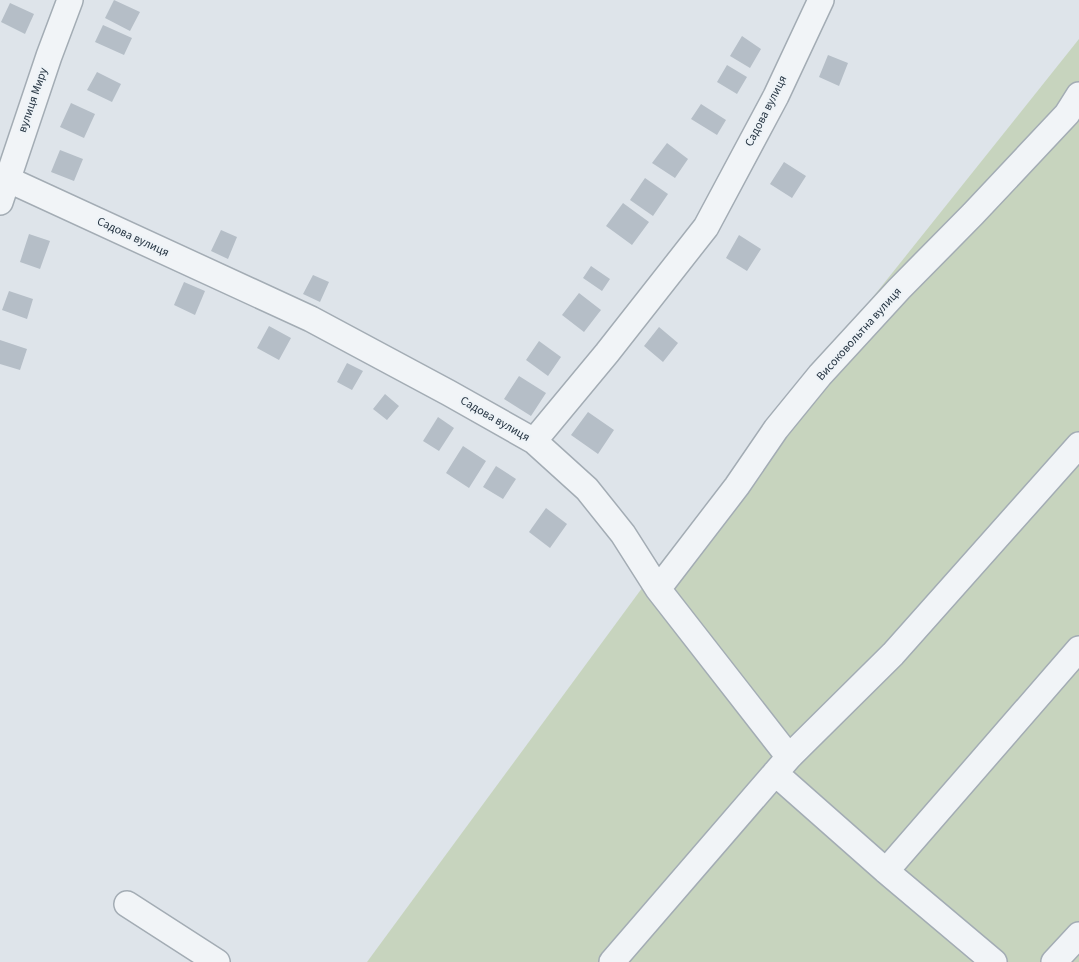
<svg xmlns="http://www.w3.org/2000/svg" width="1079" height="962" viewBox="0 0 1079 962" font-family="'Source Sans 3',sans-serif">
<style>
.green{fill:#c7d4be}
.building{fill:#b5bec7}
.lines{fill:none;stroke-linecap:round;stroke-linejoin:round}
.minor-casing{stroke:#a3acb4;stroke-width:28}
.minor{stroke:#f1f4f7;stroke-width:25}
.labels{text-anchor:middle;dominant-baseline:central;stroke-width:4.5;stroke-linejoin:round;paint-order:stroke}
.street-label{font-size:12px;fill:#253442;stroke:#eef3f7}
</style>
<rect width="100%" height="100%" fill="#dee4ea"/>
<path class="green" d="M1079 39V962H367L659 565Z"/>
<path class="building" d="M114 0 140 12 130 31 105 18Z
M10 3 34 14 25 34 1 22Z
M103 25 132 38 124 55 95 42Z
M742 36 761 49 750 68 730 56Z
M828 55 848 63 839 86 819 77Z
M727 65 747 77 737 94 717 82Z
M97 72 121 84 112 102 87 90Z
M71 103 95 114 84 138 60 127Z
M701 104 726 120 717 135 691 119Z
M667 143 688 159 675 178 652 163Z
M60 150 83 159 74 181 51 172Z
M784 162 806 176 792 198 770 184Z
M645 178 668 194 653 216 630 200Z
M623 203 649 222 632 245 606 226Z
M221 230 237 237 228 259 211 251Z
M29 234 50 241 40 269 20 262Z
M739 235 761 249 747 271 726 258Z
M591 266 610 279 602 291 583 278Z
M313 275 329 282 320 302 303 294Z
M184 282 205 291 195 315 174 305Z
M9 291 33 299 27 319 2 310Z
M579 293 601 310 584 332 562 315Z
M269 326 291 338 279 360 257 348Z
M659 327 678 343 663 362 644 346Z
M0 340 27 349 20 370 0 364Z
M539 341 561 357 548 376 526 360Z
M347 363 363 371 352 390 337 382Z
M519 376 546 393 531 416 504 399Z
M385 394 399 406 387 420 373 409Z
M588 412 614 430 598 454 571 435Z
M438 417 454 428 439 451 423 441Z
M463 446 486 461 469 488 446 473Z
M496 466 516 479 503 499 483 487Z
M546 508 567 524 550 548 529 532Z"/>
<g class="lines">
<g class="minor-casing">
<path id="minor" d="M7 179 311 319 449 393 534 441 587 489 623 534 658 589 789 757
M0 202 49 56 70 0
M534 441 607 353 706 227 776 96 821 0
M658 589 737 486 776 429 820 375 899 289 973 214 1067 114 1079 95
M775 773 886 871 994 962
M886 871 1079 649
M127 904 217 962
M612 962 789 757 893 654 1079 445
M1054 962 1079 935"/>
</g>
<use href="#minor" class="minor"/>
</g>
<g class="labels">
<g class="street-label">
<text transform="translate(33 100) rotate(-71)">вулиця Миру</text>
<text transform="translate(766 111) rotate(-63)">Садова вулиця</text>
<text transform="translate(133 237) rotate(25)">Садова вулиця</text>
<text transform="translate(859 334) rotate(-48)">Високовольтна вулиця</text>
<text transform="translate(495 419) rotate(30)">Садова вулиця</text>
</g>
</g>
</svg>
